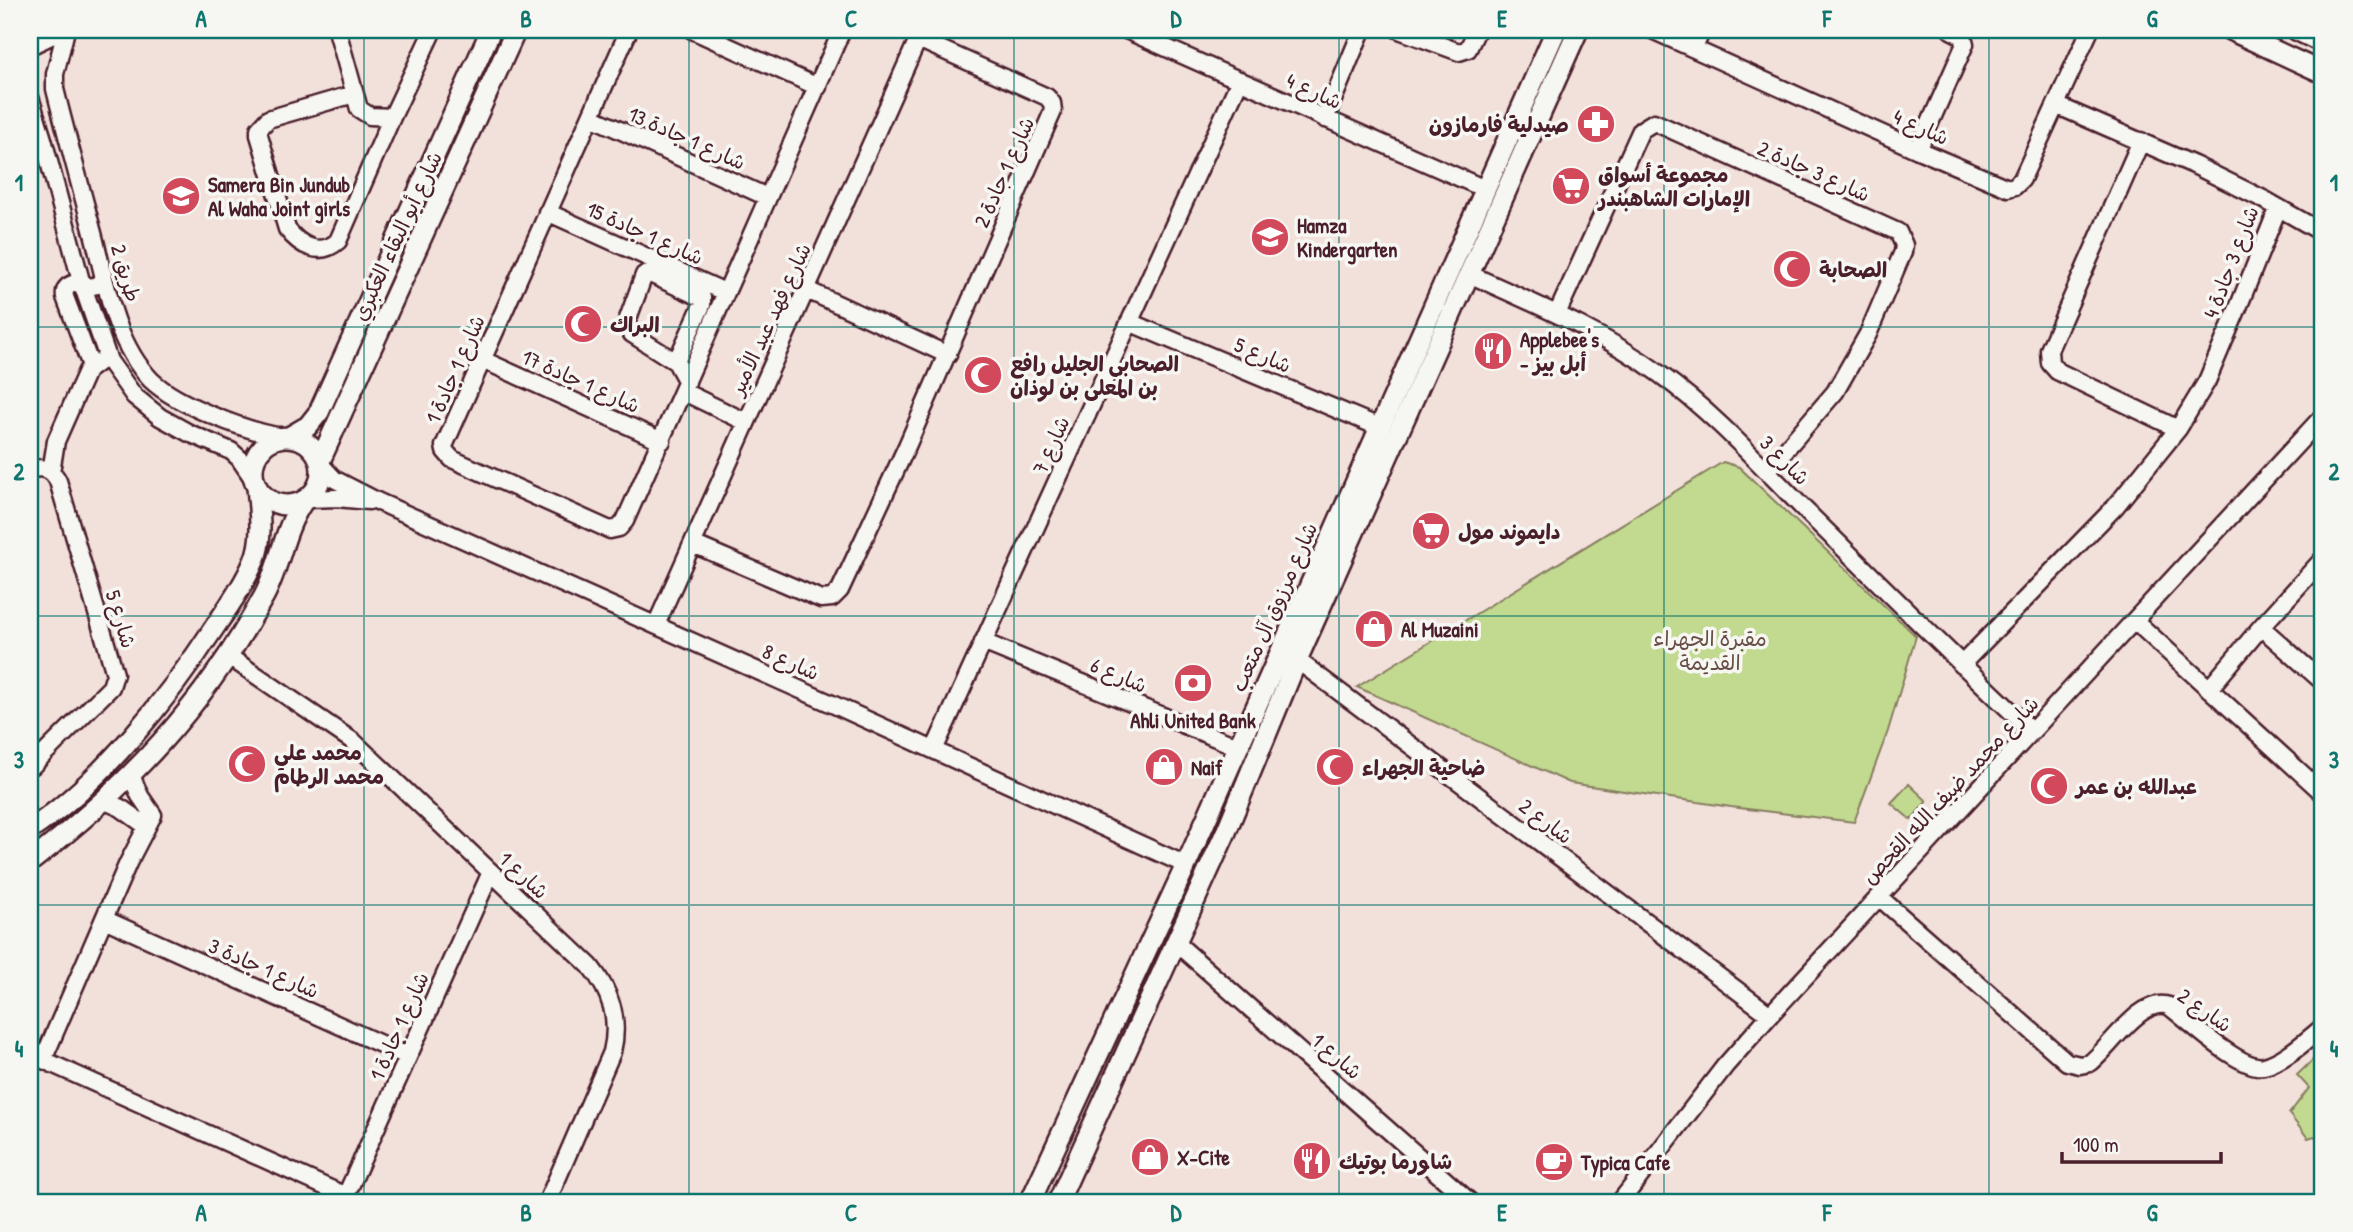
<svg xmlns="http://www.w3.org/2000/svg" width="2353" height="1232" viewBox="0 0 2353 1232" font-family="'Patrick Hand','Playpen Sans Arabic',sans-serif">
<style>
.green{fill:#c2da90;stroke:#867c5e;stroke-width:2}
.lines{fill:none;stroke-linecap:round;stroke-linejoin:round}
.minor-casing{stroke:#4a1f2b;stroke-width:21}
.major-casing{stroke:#4a1f2b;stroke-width:24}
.minor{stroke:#f6f6f2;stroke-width:16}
.major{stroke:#f6f6f2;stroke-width:19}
.grid{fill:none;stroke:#0f766e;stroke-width:2;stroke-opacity:0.55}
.labels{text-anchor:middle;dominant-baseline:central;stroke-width:7;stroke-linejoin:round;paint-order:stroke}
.street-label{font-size:21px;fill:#4a1f2b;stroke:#f6f6f2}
.poi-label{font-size:21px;font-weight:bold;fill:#4a1f2b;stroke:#f6f6f2;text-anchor:start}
.park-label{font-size:21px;fill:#684e44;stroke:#f6f6f2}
.neatline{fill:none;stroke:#0f766e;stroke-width:2.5}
.grid-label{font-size:23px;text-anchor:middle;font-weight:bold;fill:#0f766e}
</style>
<rect width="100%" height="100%" fill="#f2e1db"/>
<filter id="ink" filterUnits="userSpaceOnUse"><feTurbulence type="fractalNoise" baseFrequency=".0143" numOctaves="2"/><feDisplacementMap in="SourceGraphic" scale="14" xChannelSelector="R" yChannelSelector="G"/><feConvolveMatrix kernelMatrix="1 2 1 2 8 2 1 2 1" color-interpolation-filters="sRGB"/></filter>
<g filter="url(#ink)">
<path class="green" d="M1723 462 1739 467 1916 636 1888 731 1854 822 1731 807 1570 783 1357 687Z
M1909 784 1927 801 1911 820 1891 803Z
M2323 1050V1143L2314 1136 2308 1138 2289 1114 2309 1088 2297 1075Z"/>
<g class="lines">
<g class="minor-casing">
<path id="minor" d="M66 30 55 74V89C67 137 80 185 93 233 106 283 114 341 151 380 177 405 246 431 282 437
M337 30 359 109 370 116 392 117
M629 30 444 446 445 451 452 459 610 530 619 528 625 521 842 30
M692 30 818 87
M1126 30 1485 189
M1399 30 1459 52 1468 49 1477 30
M1652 30 1918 150 2008 188 2015 186 2022 179 2090 30
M30 46 63 30
M1694 48 1702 30
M354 94 268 119 259 129V135L287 229C300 246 320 257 338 241L392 117 433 30
M30 97 43 139 81 281 109 361 134 396 160 417 189 433 231 451 239 458 254 480
M2056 105 2194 165 2265 200 2323 233
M591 117 767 197
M1325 119 1362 30
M2141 141 2049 350 2050 363 2057 371 2178 429
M1918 150 1965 44 1963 36 1951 30
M547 212 725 292
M1469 274C1535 304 1603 332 1661 375 1715 414 1761 466 1808 513 1882 586 1956 660 2032 731
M807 290 948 355
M1557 314 1641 130 1654 122 1898 232 1904 245 1903 252 1868 334 1835 392 1767 471
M1129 322 1379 427
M483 360 662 441
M676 362 702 305V298L648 273 644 275 626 324 632 334 676 362 687 382
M91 366 65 297C63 285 72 284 81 281L88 287 98 285 103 278 104 273
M684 392 746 422
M321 465 334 479 379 502 830 703 1186 865
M30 470C43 466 52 469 58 481L115 674 111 687 32 766 30 758
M51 472 56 441 87 371 99 362
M308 499 337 498 369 501
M693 544 821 599 832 598 840 590 907 446 1053 111 1052 103 1047 97 918 39
M2135 621 2323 793
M656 625 922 30
M2261 627 2323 682
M983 642 1238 747
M228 656 354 742 590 966C611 992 620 1019 612 1052L547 1202
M1297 660 1770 1015
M1961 665 2115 507 2178 429 2207 381 2240 303 2278 208
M2209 689 2261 627 2323 559
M934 750 1240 80
M105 801 121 808 146 826
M1879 897 2067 1062 2080 1065 2090 1063C2111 1047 2141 996 2169 1006 2189 1021 2241 1071 2264 1066 2283 1062 2308 1039 2323 1027
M104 919 407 1056
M1175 942 1470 1202
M30 1054 346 1196
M43 1060 128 863 153 815 140 796 131 775
M343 1202 491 872
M1620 1202 1725 1066 1770 1015 2323 416"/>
</g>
<g class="major-casing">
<path id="major" d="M2230 30 2323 73
M2296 30 2323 43
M253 471a34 34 0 1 1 68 0a34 34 0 1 1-68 0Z
M289 437 308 426 319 412 491 30
M320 461 516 30
M30 830C102 782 169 697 216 625 230 605 245 583 254 561 264 537 259 511 257 487
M30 862C129 786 204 706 264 596 280 566 283 531 302 503
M1030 1202 1186 865 1556 30
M1058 1202 1226 832 1297 660 1578 30"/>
</g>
<use href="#minor" class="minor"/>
<use href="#major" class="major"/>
</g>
</g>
<path class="grid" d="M364 30V1202M689 30V1202M1014 30V1202M1339 30V1202M1664 30V1202M1989 30V1202M30 327H2323M30 616H2323M30 905H2323"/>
<defs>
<g id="pharmacy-disc" transform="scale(2.0125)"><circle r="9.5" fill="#d1495b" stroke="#f6f6f2"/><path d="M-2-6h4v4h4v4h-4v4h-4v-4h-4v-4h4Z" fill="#fff"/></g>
<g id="supermarket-disc" transform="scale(2.0125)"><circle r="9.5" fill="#d1495b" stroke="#f6f6f2"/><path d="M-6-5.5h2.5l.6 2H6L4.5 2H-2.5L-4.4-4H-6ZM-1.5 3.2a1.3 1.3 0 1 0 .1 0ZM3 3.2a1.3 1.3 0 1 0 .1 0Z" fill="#fff"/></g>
<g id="school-disc" transform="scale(2.0125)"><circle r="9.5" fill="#d1495b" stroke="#f6f6f2"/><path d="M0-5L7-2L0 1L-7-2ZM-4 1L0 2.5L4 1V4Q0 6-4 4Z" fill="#fff"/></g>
<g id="mosque-disc" transform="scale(2.0125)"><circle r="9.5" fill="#d1495b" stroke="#f6f6f2"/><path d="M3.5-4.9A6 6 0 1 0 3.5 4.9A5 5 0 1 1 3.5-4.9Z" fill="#fff"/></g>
<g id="restaurant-disc" transform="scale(2.0125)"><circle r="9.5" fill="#d1495b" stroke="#f6f6f2"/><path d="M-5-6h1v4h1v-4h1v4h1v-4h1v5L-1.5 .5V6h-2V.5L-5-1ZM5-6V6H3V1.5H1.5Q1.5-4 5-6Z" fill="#fff"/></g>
<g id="shop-disc" transform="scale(2.0125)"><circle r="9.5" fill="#d1495b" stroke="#f6f6f2"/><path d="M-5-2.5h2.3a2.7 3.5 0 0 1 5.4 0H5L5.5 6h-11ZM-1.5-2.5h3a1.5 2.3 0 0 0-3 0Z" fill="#fff"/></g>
<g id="bank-disc" transform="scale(2.0125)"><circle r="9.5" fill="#d1495b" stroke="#f6f6f2"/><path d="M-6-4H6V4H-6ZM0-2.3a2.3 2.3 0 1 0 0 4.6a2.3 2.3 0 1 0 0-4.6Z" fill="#fff"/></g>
<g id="cafe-disc" transform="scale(2.0125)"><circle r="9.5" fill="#d1495b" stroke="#f6f6f2"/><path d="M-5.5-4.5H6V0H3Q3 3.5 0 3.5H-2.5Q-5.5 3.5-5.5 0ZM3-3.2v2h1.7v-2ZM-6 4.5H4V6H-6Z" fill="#fff"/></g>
</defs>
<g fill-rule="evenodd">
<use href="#pharmacy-disc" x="1596" y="124"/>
<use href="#supermarket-disc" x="1571" y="186"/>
<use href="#school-disc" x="181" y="196"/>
<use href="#school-disc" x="1270" y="237"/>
<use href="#mosque-disc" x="1792" y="269"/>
<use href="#mosque-disc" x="583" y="324"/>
<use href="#restaurant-disc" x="1493" y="351"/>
<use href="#mosque-disc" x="983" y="375"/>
<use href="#supermarket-disc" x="1431" y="531"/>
<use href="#shop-disc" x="1374" y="629"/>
<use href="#bank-disc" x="1193" y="683"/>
<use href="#mosque-disc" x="247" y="764"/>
<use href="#shop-disc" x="1164" y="767"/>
<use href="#mosque-disc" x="1335" y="767"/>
<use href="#mosque-disc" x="2049" y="786"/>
<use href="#shop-disc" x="1150" y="1157"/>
<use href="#restaurant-disc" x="1312" y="1161"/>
<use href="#cafe-disc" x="1554" y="1162"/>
</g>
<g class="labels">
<g class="street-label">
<text transform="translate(1314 91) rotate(24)">شارع 4</text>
<text transform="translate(1921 127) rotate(24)">شارع 4</text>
<text transform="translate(687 138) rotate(24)">شارع 1 جادة 13</text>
<text transform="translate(1814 171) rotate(24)">شارع 3 جادة 2</text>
<text transform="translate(1004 172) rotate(-66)">شارع 1 جادة 2</text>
<text transform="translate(645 233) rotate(24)">شارع 1 جادة 15</text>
<text transform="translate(397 236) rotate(-65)">شارع أبو البقاء العكبري</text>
<text transform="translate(2231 262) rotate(-69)">شارع 3 جادة 4</text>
<text transform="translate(126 273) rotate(74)">طريق 2</text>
<text transform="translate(770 319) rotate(-65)">شارع فهد عبد الأمير</text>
<text transform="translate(1263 355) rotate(23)">شارع 5</text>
<text transform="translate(455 369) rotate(-66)">شارع 1 جادة 1</text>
<text transform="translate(581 381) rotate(24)">شارع 1 جادة 17</text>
<text transform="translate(1051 445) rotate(-66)">شارع 7</text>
<text transform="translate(1785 460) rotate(45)">شارع 3</text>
<text transform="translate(1274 607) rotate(-66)">شارع مرزوق آل متعب</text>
<text transform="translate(121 619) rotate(73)">شارع 5</text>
<text transform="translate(791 662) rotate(24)">شارع 8</text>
<text transform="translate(1119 675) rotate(23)">شارع 6</text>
<text transform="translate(1950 790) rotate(-47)">شارع محمد ضيف الله القحص</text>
<text transform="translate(1546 821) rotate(37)">شارع 2</text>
<text transform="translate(524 875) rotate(43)">شارع 1</text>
<text transform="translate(264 968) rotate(24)">شارع 1 جادة 3</text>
<text transform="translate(2205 1010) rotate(35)">شارع 2</text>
<text transform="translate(399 1026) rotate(-66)">شارع 1 جادة 1</text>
<text transform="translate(1337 1056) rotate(41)">شارع 1</text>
</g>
<g class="poi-label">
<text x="1569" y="124" text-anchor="end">صيدلية فارمازون</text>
<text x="1598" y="174">مجموعة أسواق<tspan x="1598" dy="24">الإمارات الشاهبندر</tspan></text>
<text x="208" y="184">Samera Bin Jundub<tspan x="208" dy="24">Al Waha Joint girls</tspan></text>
<text x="1297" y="225">Hamza<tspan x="1297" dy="24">Kindergarten</tspan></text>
<text x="1819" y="269">الصحابة</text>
<text x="610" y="324">البراك</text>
<text x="1520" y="339">Applebee's<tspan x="1520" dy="24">- أبل بيز</tspan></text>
<text x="1010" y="363">الصحابي الجليل رافع<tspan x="1010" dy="24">بن المعلى بن لوذان</tspan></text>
<text x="1458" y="531">دايموند مول</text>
<text x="1401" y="629">Al Muzaini</text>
<text x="1193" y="720" text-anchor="middle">Ahli United Bank</text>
<text x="274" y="752">محمد علي<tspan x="274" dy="24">محمد الرطام</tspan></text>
<text x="1191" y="767">Naif</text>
<text x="1362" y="767">ضاحية الجهراء</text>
<text x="2076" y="786">عبدالله بن عمر</text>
<text x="1177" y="1157">X-Cite</text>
<text x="1339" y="1161">شاورما بوتيك</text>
<text x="1581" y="1162">Typica Cafe</text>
</g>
<g class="park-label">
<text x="1710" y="638">مقبرة الجهراء<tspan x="1710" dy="24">القديمة</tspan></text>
</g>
</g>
<rect width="2353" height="1232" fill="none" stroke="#f6f6f2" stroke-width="77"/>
<path d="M2062 1152v10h159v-10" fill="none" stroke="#4a1f2b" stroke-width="3.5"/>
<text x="2073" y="1152" font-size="21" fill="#4a1f2b" stroke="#f6f6f2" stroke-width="5" paint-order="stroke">100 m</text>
<rect x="38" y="38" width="2276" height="1156" class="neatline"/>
<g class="grid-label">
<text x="201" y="27">A</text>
<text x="526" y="27">B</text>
<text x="851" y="27">C</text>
<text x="1176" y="27">D</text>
<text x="1502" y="27">E</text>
<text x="1827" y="27">F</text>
<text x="2152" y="27">G</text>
<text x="19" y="191">1</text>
<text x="2334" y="191">1</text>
<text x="19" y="480">2</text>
<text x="2334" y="480">2</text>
<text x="19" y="768">3</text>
<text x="2334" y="768">3</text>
<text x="19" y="1057">4</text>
<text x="2334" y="1057">4</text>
<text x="201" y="1221">A</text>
<text x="526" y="1221">B</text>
<text x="851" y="1221">C</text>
<text x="1176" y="1221">D</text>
<text x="1502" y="1221">E</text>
<text x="1827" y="1221">F</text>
<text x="2152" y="1221">G</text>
</g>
</svg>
